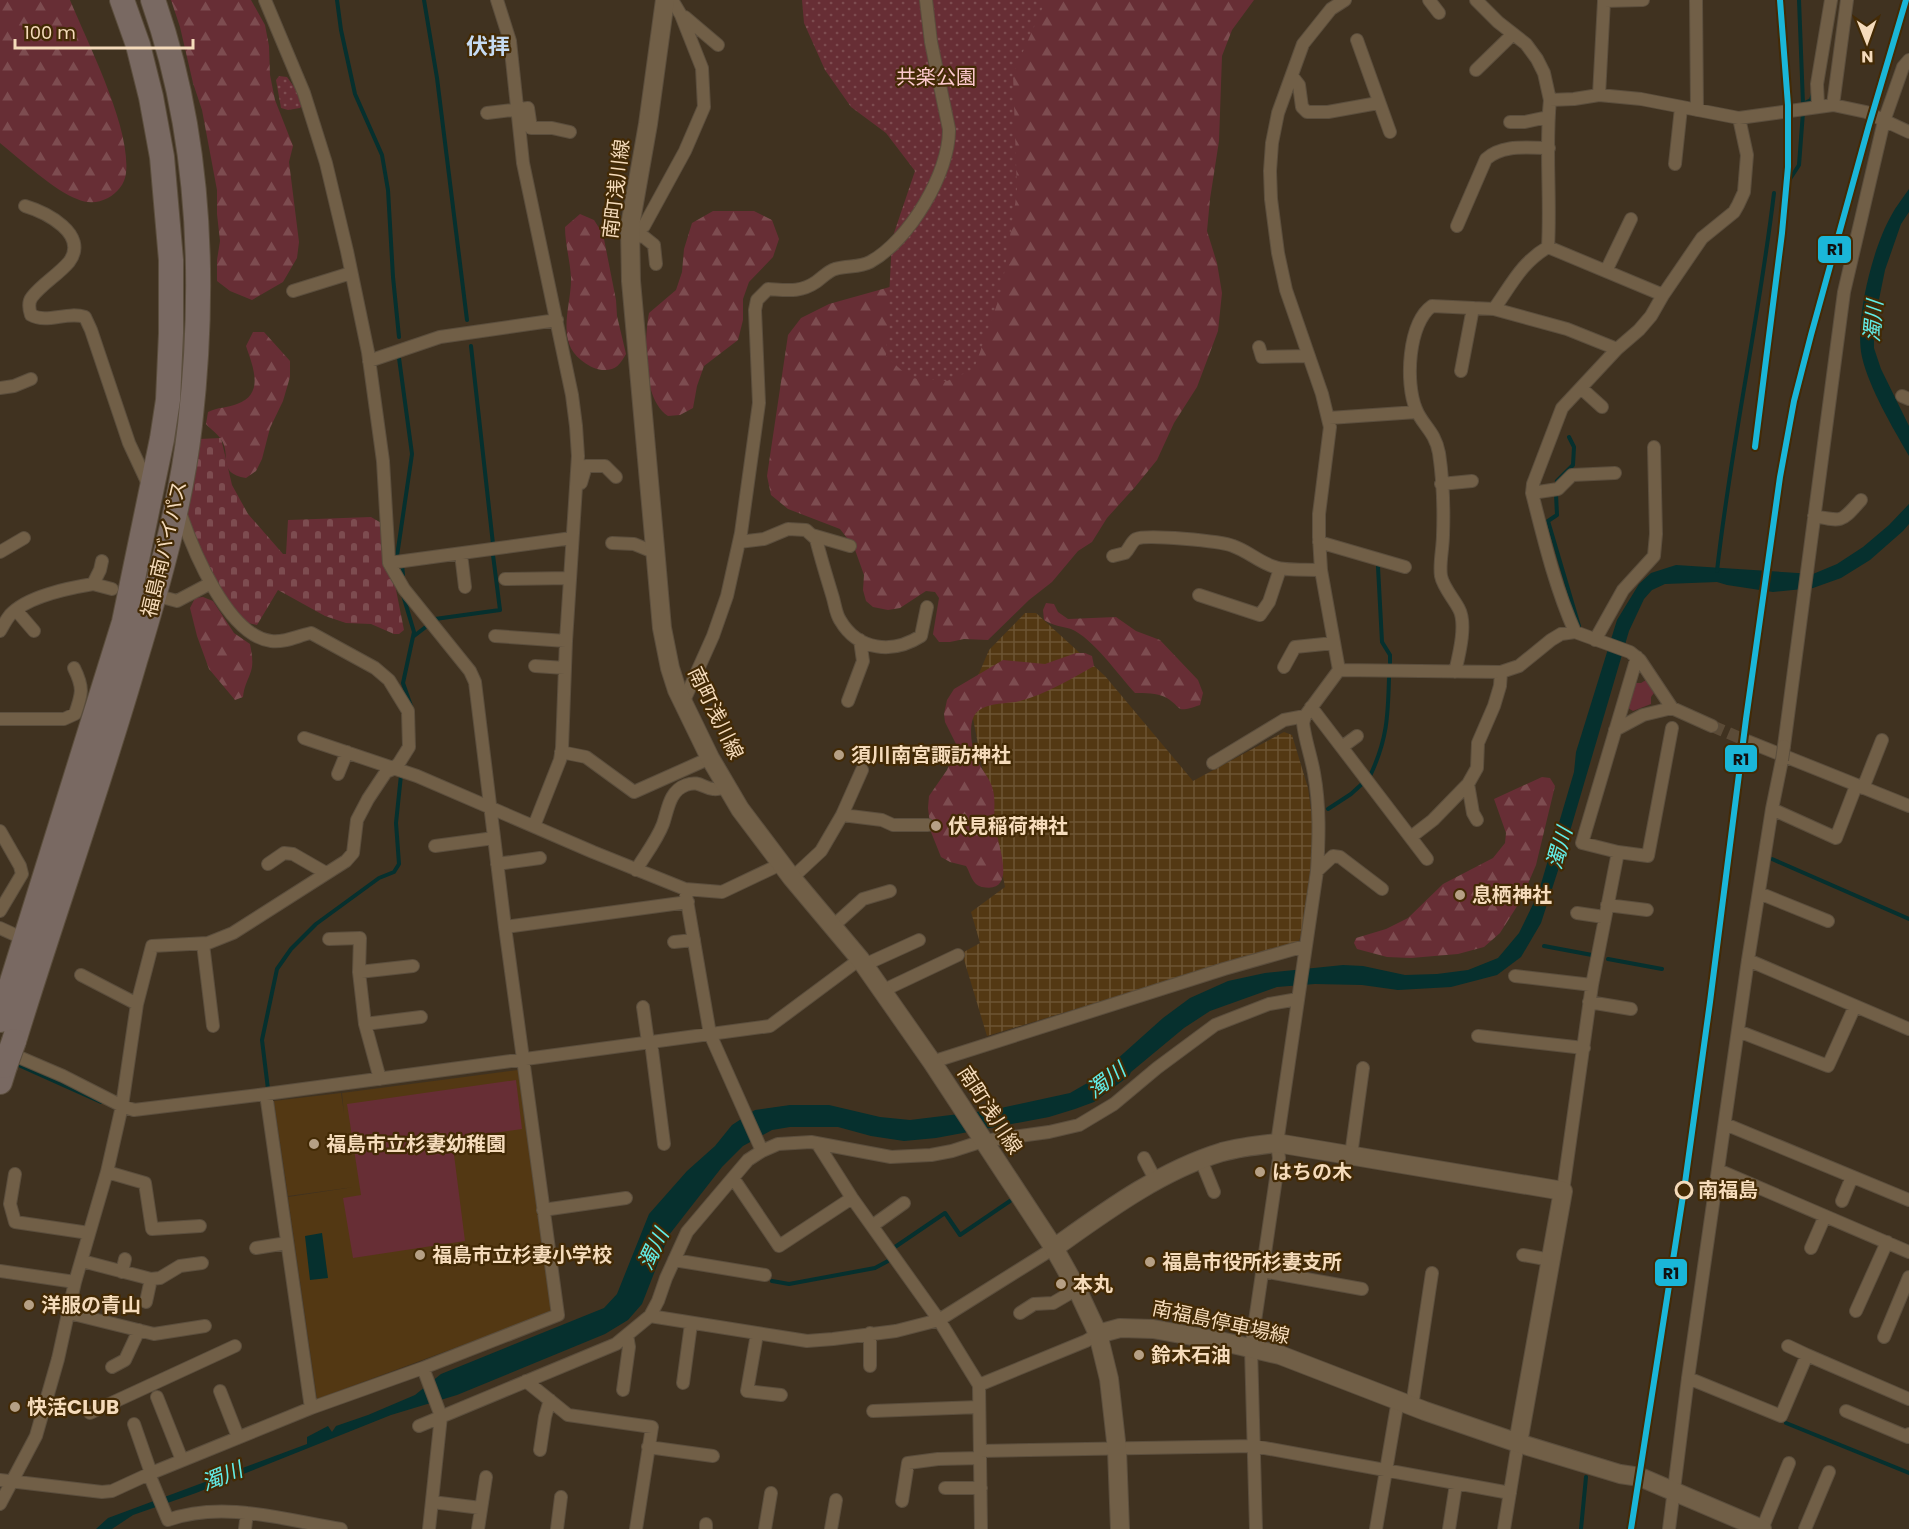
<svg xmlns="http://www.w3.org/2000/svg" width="1909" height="1529" viewBox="0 0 1909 1529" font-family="Poppins,'Noto Sans JP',sans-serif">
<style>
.built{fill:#533813}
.industrial{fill:url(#industrial-grid)}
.green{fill:#672e35}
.forest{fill:url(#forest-firs)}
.cemetery{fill:url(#cemetery-stones)}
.park{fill:url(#park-dots)}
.water{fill:#06302e}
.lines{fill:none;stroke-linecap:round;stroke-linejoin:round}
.stream{stroke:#06302e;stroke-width:4}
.street-tunnel{stroke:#5b4b37;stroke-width:12;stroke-dasharray:12 6;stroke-linecap:butt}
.street-casing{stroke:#5b4e3d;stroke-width:14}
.secondary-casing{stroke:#5b4e3d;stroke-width:20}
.highway-casing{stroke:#5b4e3d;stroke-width:26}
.street{stroke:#715f47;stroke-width:12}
.secondary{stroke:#715f47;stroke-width:18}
.highway{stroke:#796962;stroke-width:24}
.street-bridge-casing{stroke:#5b4e3d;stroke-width:14;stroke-linecap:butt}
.highway-bridge-casing{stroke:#5b4e3d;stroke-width:26;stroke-linecap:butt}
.street-bridge{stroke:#715f47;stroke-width:12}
.highway-bridge{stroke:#796962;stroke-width:24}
.rail-1-casing{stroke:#432a05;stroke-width:10}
.rail-1{stroke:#1ab6d8;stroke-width:6}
.poi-dot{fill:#b6a085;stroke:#432a05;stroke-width:2}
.stop-dot{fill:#432a05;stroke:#f5dbbb;stroke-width:3}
.labels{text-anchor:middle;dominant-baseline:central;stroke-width:4.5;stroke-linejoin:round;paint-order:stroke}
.park-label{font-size:20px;fill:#fcc8cd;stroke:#432a05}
.street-label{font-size:20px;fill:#f5dbbb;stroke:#432a05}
.poi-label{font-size:20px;font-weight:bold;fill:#f5dbbb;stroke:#432a05;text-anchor:start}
.stop-label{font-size:20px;font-weight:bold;fill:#f5dbbb;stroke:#432a05;text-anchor:start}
.water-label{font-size:21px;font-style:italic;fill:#62eee8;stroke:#432a05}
.quarter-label{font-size:22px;font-weight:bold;fill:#c6dbf3;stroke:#432a05}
.line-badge{stroke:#432a05;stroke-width:2}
.pale-badge-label{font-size:16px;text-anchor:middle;font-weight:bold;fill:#111}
</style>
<defs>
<pattern id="industrial-grid" width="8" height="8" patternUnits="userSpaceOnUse" patternTransform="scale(1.5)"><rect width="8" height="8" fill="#533813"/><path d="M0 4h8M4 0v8" fill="none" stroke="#6c5433"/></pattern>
<pattern id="forest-firs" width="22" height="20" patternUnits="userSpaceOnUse" patternTransform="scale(1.5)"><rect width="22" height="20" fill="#672e35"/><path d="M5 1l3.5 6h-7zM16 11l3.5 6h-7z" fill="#7d4c50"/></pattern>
<pattern id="cemetery-stones" width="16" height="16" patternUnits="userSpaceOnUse" patternTransform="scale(1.5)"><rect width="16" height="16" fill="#672e35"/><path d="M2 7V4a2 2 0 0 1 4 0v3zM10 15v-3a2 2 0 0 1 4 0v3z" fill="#7d4c50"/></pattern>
<pattern id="park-dots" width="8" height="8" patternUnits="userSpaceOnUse" patternTransform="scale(1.5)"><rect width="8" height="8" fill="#672e35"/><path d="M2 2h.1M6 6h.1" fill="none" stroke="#7d4c50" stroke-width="1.8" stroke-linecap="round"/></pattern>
</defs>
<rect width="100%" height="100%" fill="#403220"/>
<path class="built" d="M518 1070 552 1312 317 1399 288 1197 354 1187 288 1196 274 1101 341 1093 344 1113 342 1093Z"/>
<path class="industrial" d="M1025 613H1036L1105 676 1193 781 1284 732 1292 735 1308 788 1314 831 1311 877 1304 924 1299 941 987 1036 962 953 980 943 971 912 1005 887 969 697 989 650Z"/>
<path class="green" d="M1646 680 1654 693 1651 697V704L1633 711 1628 708 1635 683H1641Z
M516 1080 522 1129 452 1139 465 1241 353 1258 343 1198 361 1195 347 1104Z"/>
<path class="forest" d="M0 0H70C88 44 131 127 126 173 125 184 117 193 108 198 98 203 88 204 77 199 55 191 20 159 0 143Z
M171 0H251L265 25 269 46 270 75 275 100 293 146 289 162 299 242 297 258 283 282 252 300 230 291 217 281V260L220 241 217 214V190L202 110 193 83 180 27Z
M966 0H1254L1232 30 1222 56 1219 141 1210 199 1207 231 1217 263 1222 293 1218 331 1197 387 1174 423 1157 460 1135 487 1107 518 1092 542 1078 551 1052 582 1029 600 988 640 964 639 950 642H939L933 634 939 598 935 592 926 591 900 608 888 610 873 607 866 601 863 590 864 575 854 547 840 529 788 509 771 495 767 476 788 335 801 318 829 304 904 283Z
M713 211H754L772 220 779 239 773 257 749 282 743 299V320L738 340 704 366 697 386 693 408 680 415 668 416C642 399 644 341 649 313L676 290 682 272 684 249 692 223Z
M580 214 594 220 603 234 616 300 617 316 626 354C620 365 615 371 602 370 594 369 587 365 581 360 555 340 572 304 571 277 570 260 565 244 565 227Z
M253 332H264L290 361V377L283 401 270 428 262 459 256 471 246 478C215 473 233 454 220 438 217 433 210 429 206 424L208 412C218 407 227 408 237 404 265 394 253 367 246 346Z
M203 597 213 601 234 633 250 644C252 654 254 665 250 674 247 682 244 687 243 697L235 700 209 669 197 636 190 608 195 598Z
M1046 603 1054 604 1058 612 1068 619 1116 617 1136 631 1160 640 1198 680 1203 693 1200 705C1174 714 1184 708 1165 697 1157 693 1145 693 1135 693 1119 676 1093 638 1071 629 1061 626 1054 626 1044 620L1043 610Z
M1076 653H1085L1092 656 1094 666C1071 679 1046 694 1020 701 1007 704 986 702 976 713 968 722 971 747 976 757 980 769 990 777 993 790 996 802 993 814 995 826 997 842 1019 895 982 887 972 885 971 874 966 866L950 862 941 857 931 832 928 808 929 796 947 770 957 746 945 722 944 714 947 700 954 689 1003 660 1045 664Z
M1542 777 1550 778 1555 786 1536 865 1521 900 1500 933 1484 947 1458 954 1411 958 1387 957 1357 949 1354 943 1356 938 1386 929 1408 918 1443 884 1493 858 1505 843 1506 833 1494 799Z"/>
<path class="cemetery" d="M221 438 232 485 248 514 283 554H286L288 520 371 517 383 524 404 630 399 634H394L371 624 346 623 325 616 278 590 257 625 248 623 231 605 211 579 184 509 199 439Z"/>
<path class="park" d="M802 0H1046L1013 74 1017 192 1001 293 974 369 947 381 910 378 886 356 892 239 915 171 886 133 851 107 825 70 804 23Z
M279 76 287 77 305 102 300 108 288 110 281 108 276 80Z"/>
<path class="water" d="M1909 189V212L1901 224 1885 270 1874 324V348L1881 369 1909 426V456C1893 428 1869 388 1862 357 1854 321 1873 247 1891 216 1896 206 1903 198 1909 189Z
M1909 504V524L1903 531 1870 560 1841 578 1813 588 1773 592 1727 585 1717 582 1665 584 1652 590 1644 599 1629 631 1563 855 1541 923 1521 957 1497 975 1451 987 1398 990 1362 985 1315 984 1277 987 1210 1011 1184 1028 1131 1072 1129 1076 1094 1102 1075 1109 1049 1117 936 1138 904 1141 871 1136 838 1127H790L772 1130 743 1146 722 1167 669 1235 642 1304 628 1320 605 1334 457 1395 391 1415 196 1493 133 1515 112 1529H96L108 1518 307 1444V1437L328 1426 332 1432 336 1426 368 1415 415 1395 441 1374 604 1308 617 1294 649 1214 687 1171 715 1146 732 1125 755 1110 790 1105H829L880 1117 910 1120 992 1110 1070 1093 1096 1078 1163 1018 1190 998 1228 981 1265 973 1343 965 1363 966 1405 975 1437 974 1468 970 1498 958 1519 933 1538 894 1574 772 1576 752 1617 620 1639 584 1651 573 1676 565 1813 574 1837 564 1863 547 1889 525Z
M322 1233 328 1278 310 1280 305 1236Z"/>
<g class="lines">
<path class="stream" d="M337 0 341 30 355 94 382 155 388 190 393 277 399 337
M424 0 437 78 467 320
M1799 0 1803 104 1811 100 1813 93
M1788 182 1799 165 1803 112
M471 346 493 544
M1557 481 1573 465 1574 447 1569 437
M1556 494 1557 515 1548 521 1579 626
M397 556 412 454 399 358
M402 565 403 575
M1378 567 1382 642 1390 655V663
M1717 571C1731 444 1759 320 1774 193
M403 595 414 632 403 683 412 709
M435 619 500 610 493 555
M414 636 427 626
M1370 776C1387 740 1388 717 1389 678
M1328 809 1351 794 1363 783
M1772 859 1909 919
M1544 946 1592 955
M1608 959 1662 969
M14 1063 101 1102
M268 1089 262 1040 277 969 291 949 316 924 379 878 394 872 399 864 396 823 401 775
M895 1247 945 1213 960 1235 1010 1201
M772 1281 789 1284 875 1268 888 1261
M1786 1423 1909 1473
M1581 1529 1586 1477"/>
<path class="street-tunnel" d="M1712 726 1747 741"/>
<g class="street-casing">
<path id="street" d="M497 0 510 41 523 163 572 395 576 426 578 456 566 641 562 748 560 760 534 826
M1429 0 1439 13
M1476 0 1498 22 1526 44 1537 59 1544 73 1550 100 1574 99 1599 95 1641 99 1739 118 1833 105 1866 112 1909 132
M1696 0 1697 110
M685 17 718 45
M1357 40 1390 132
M1476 70 1513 34
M1292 76 1299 85 1302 107 1307 112H1328L1378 103
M1599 95 1604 1 1643 0
M1833 105 1847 0
M1818 106 1817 84 1831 0
M487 113 528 108 531 128H552L570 132
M1510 122H1525L1548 117
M1675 164 1681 108
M25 206C45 212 90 234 69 262 58 275 42 284 32 297 28 302 29 309 31 315 47 324 67 311 85 317L91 330 129 443 149 486
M1457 226 1486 159C1503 144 1527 148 1549 148
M1548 247 1663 295
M656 264 654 245 644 237 630 235 644 226 685 151 704 107 702 68 681 15 672 0
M1606 271 1631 219
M293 291 351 273
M1494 309 1567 329 1617 349
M1259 347 1262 357 1309 356
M369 361 440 337 557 320
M1461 371 1473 308
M0 388 14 386 31 379
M1581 388 1602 407
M1902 396 1909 399
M1329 418 1417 412
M581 483 586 466H605L616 477
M1441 484 1472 481
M1532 493 1558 489 1572 475 1615 473
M1814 516C1844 522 1841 522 1861 500
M812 535 850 546
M739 542 764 539 788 529 806 530 816 539C821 559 827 578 833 598 835 605 836 614 840 620 858 651 893 654 921 636L927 607
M1319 542 1405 567
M612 543 634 544 656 553
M0 552 24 538
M461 554 465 587
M1113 556 1125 553C1130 548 1131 542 1136 539 1146 534 1221 541 1233 546 1248 551 1260 563 1275 567 1285 571 1309 569 1321 570
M389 563 572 538
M505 579 570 578
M93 584 112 589
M1199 595 1260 615 1269 602 1280 569
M162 597 177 601 211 583
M16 610 34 631
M0 631C3 626 6 620 10 615 27 596 69 588 93 584L100 570 102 561
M1575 632C1555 587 1544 540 1532 493L1533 484 1562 408 1617 349 1639 330 1651 316 1663 295 1702 238 1734 212 1738 205 1744 192 1747 155 1739 118
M495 636 566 641
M1595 640 1623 590 1654 556 1656 534 1654 447
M535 666 565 668
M1284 667 1295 647 1334 643
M1339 670 1501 672 1519 666 1551 640 1561 634 1575 632 1630 652 1640 660 1672 708 1712 726
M1455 672C1459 655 1467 624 1459 609 1454 599 1443 587 1441 576 1439 564 1443 548 1443 535 1444 508 1443 480 1439 453 1435 431 1422 425 1416 409 1405 383 1408 323 1432 306L1494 309C1512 284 1521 263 1548 247 1551 198 1545 148 1550 100
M848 701 863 661 860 640
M683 703 713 636 727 596 741 533 759 403 755 310 757 300 768 289C786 290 800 293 816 282 822 278 828 271 835 269 847 265 859 268 870 262 909 241 950 172 949 129L931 42 926 0
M1311 707 1427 859
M0 719H64L75 714C82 694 84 688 74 668
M1615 730 1643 715 1672 708
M304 738 417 776 593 852 685 889 722 892 781 864
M1747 741 1909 806
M1784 746 1844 292 1884 121 1903 67 1909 60
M1342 747 1357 736
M561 752 586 757 634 792 710 758
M1213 763 1284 720 1305 716
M338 774 347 752
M1863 788 1882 740
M1772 809 1836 838 1856 786
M842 815 882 820 893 825H928
M1477 820 1473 813 1468 784 1477 768 1478 743 1494 706 1500 686 1501 672
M0 831 20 866 22 874 0 911
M1411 837 1433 820 1468 784
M435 846 494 838
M1618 852 1648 856 1672 728
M268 864 284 853 293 854 326 873
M497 864 540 858
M636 870C645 855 657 840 663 824 668 810 669 791 686 785 699 780 703 788 713 789 717 790 724 788 728 787
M1317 871 1333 856 1340 857 1382 889
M792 878 821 851 842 815 862 770
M685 889 710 1034 762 1151
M1759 893 1828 921
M1607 905 1647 910
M1577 913 1604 917
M505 927 688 902
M832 927 863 899 890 891
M0 928 24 939
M329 939 360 938 359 972 365 1024 380 1079
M674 942 694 940
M203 944 213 1026
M1748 960 1909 1029
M864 965 919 940
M359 972 413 966
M81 975 137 1004
M1515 976 1592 985
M882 991 958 955
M1589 1002 1631 1009
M643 1007 648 1042
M365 1024 421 1017
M1738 1031 1828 1066 1855 1006
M1478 1036 1584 1048
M651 1042 664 1144
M7 1052 63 1076 122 1106 134 1110 266 1094 770 1026 860 959
M932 1062 1224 969 1305 946
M266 1094 311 1408
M1725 1124 1909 1200
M817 1143 852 1198 939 1320 979 1385 981 1529
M1351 1155 1363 1068
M1144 1158 1156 1181
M1201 1160 1214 1192
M1718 1170 1909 1252
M107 1172 145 1183 152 1229 200 1226
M15 1174 10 1204 15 1222 89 1233
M733 1178 779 1246 852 1198
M1563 1191 1592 985 1618 852 1582 843 1637 657
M1842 1201 1852 1177
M543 1210 626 1198
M872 1226 904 1203
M256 1248 287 1243
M1811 1248 1825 1216
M1523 1255 1551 1260
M674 1260 765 1275
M82 1261 151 1279 160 1278 180 1266 202 1263
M0 1271 75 1282
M1262 1271 1362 1289
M122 1272 125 1259
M146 1302 151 1279
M1856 1311 1887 1242
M69 1313 154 1334 205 1326
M1020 1313 1034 1304 1053 1303 1077 1289
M650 1316 658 1301 666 1278 687 1232 748 1160 762 1151 778 1144 811 1142 891 1157 931 1155 952 1151 983 1141 1049 1132 1079 1125 1114 1104 1157 1068 1215 1025 1269 1004 1298 999
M870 1333V1366
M757 1334 747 1391 781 1395
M1884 1337 1909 1277
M1788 1346 1807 1355
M112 1367 125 1360 139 1330
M423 1368 441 1416 429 1529
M1688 1378 1781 1416 1807 1355 1909 1399
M526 1381 568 1415 652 1427 636 1529
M683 1383 691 1324
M979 1385 1086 1341 1098 1334
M623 1390 629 1347 627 1335
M220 1391 238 1437
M157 1397 182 1460
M1412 1406 1432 1273
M873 1411 979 1407
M1846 1411 1908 1437 1909 1434
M90 1413 235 1346
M134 1424 151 1473
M419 1426 616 1344 650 1316 807 1341 833 1339 896 1331 939 1320 1054 1248
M648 1447 713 1456
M540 1450 545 1417 550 1400
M980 1451 1254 1446 1510 1493
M149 1474 168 1520C223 1500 285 1520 341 1529
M0 1480 102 1492 112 1491 149 1474 311 1408 423 1368 558 1315 505 927 475 682 470 671 404 589 389 563 383 461 368 352 347 251 326 163 304 93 265 0
M945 1488H981
M902 1501 908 1463 938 1459 980 1458
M432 1502 481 1508
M0 1504 36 1436 58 1359 75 1282 107 1172 122 1106 137 1004 152 946 208 943 233 933 346 861 353 853 357 820 368 799 386 772 393 769 399 763 409 747 408 711 389 680 375 668 311 633C297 636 285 643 271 641 228 636 193 550 181 515
M245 1529 247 1513
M478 1529 486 1477
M557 1529 561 1497
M706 1529V1524
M765 1529 771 1493
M831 1529 836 1500
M1256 1529 1251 1348 1279 1158 1277 1143 1317 871C1319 838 1320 806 1314 773 1311 756 1305 740 1303 723L1305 716 1339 670 1321 570 1319 537V514L1330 427 1322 394 1286 290 1278 253 1271 199 1270 171 1272 143 1278 113 1303 44 1331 9 1345 0
M1376 1529 1398 1400
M1449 1529 1456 1484
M1504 1529 1518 1443
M1669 1529 1688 1378 1748 960 1772 809 1782 760
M1762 1529 1789 1463
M1805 1529 1829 1472"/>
</g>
<g class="secondary-casing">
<path id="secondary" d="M665 0 648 124 630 226 631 281 655 548 662 628 670 668 677 690 710 758 740 809 792 878 860 959 932 1062 1054 1248 1077 1289 1098 1334 1109 1379 1117 1450 1120 1529
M1054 1248C1106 1211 1160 1171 1222 1152 1240 1147 1259 1145 1277 1143L1563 1191 1518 1443
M1098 1334 1120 1328 1153 1329 1220 1341 1280 1355 1425 1411 1518 1443 1620 1474 1640 1477 1762 1529"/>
</g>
<g class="highway-casing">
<path id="highway" d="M0 1020 124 622 162 439 168 400 171 333V260L162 157 151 97 138 45 122 0
M14 1041C53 914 98 789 135 661 158 585 181 505 190 425 206 283 201 136 153 0
M0 1082 5 1066"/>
</g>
<use href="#street" class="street"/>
<use href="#secondary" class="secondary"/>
<use href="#highway" class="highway"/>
<g class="street-bridge-casing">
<path id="street-bridge" d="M1782 760 1784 746"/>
</g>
<g class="highway-bridge-casing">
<path id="highway-bridge" d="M5 1066 14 1041"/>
</g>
<use href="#street-bridge" class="street-bridge"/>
<use href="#highway-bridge" class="highway-bridge"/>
<g class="rail-1-casing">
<path id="rail-1" d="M1755 447 1782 233 1788 167V105L1780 0
M1631 1529 1685 1183 1710 1002 1746 719 1780 477 1794 401 1811 335 1869 125 1906 0"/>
</g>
<use href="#rail-1" class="rail-1"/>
</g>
<g class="poi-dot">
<circle cx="839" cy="755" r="6"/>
<circle cx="936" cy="826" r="6"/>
<circle cx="1460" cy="895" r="6"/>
<circle cx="314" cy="1144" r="6"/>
<circle cx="1260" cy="1172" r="6"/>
<circle cx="420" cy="1255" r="6"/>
<circle cx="1150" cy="1262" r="6"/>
<circle cx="1061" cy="1284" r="6"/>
<circle cx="29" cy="1305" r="6"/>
<circle cx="1139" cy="1355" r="6"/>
<circle cx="15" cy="1407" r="6"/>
</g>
<circle class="stop-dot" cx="1684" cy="1190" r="8"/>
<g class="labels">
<g class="park-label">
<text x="936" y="77">共楽公園</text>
</g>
<g class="street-label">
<text transform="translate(616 189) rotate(-83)">南町浅川線</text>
<text transform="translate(164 549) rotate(-77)">福島南バイパス</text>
<text transform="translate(716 713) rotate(64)">南町浅川線</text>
<text transform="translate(990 1110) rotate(57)">南町浅川線</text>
<text transform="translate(1221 1322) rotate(12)">南福島停車場線</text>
</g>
<g class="poi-label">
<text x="851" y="755">須川南宮諏訪神社</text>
<text x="948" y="826">伏見稲荷神社</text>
<text x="1472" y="895">息栖神社</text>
<text x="326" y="1144">福島市立杉妻幼稚園</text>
<text x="1272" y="1172">はちの木</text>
<text x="432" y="1255">福島市立杉妻小学校</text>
<text x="1162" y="1262">福島市役所杉妻支所</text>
<text x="1073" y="1284">本丸</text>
<text x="41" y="1305">洋服の青山</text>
<text x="1151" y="1355">鈴木石油</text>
<text x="27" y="1407">快活CLUB</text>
</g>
<g class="stop-label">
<text x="1698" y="1190">南福島</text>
</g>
<g class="water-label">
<text transform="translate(1873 321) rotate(-85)">濁川</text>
<text transform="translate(1559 848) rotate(-74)">濁川</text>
<text transform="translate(1106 1080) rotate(-37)">濁川</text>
<text transform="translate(653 1249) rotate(-64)">濁川</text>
<text transform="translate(222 1476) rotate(-22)">濁川</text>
</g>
<g class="quarter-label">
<text x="488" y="46">伏拝</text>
</g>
</g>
<g class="line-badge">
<rect x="1817" y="235" width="35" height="29" rx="6" fill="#1ab6d8"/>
<rect x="1724" y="744" width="34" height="29" rx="6" fill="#1ab6d8"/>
<rect x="1654" y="1258" width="34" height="29" rx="6" fill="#1ab6d8"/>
</g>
<g class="pale-badge-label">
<text x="1835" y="255">R1</text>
<text x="1741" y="765">R1</text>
<text x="1671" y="1279">R1</text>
</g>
<g transform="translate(1867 42) rotate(179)" stroke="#432a05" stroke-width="4.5" paint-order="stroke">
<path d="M0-4.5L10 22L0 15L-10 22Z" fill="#f5dbbb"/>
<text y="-9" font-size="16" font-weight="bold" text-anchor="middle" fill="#f5dbbb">N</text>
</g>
<path d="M15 39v9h178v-9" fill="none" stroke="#f5dbbb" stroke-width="3"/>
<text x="24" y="39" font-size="18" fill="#f5dbbb" stroke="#432a05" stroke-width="4.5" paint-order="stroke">100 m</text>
</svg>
